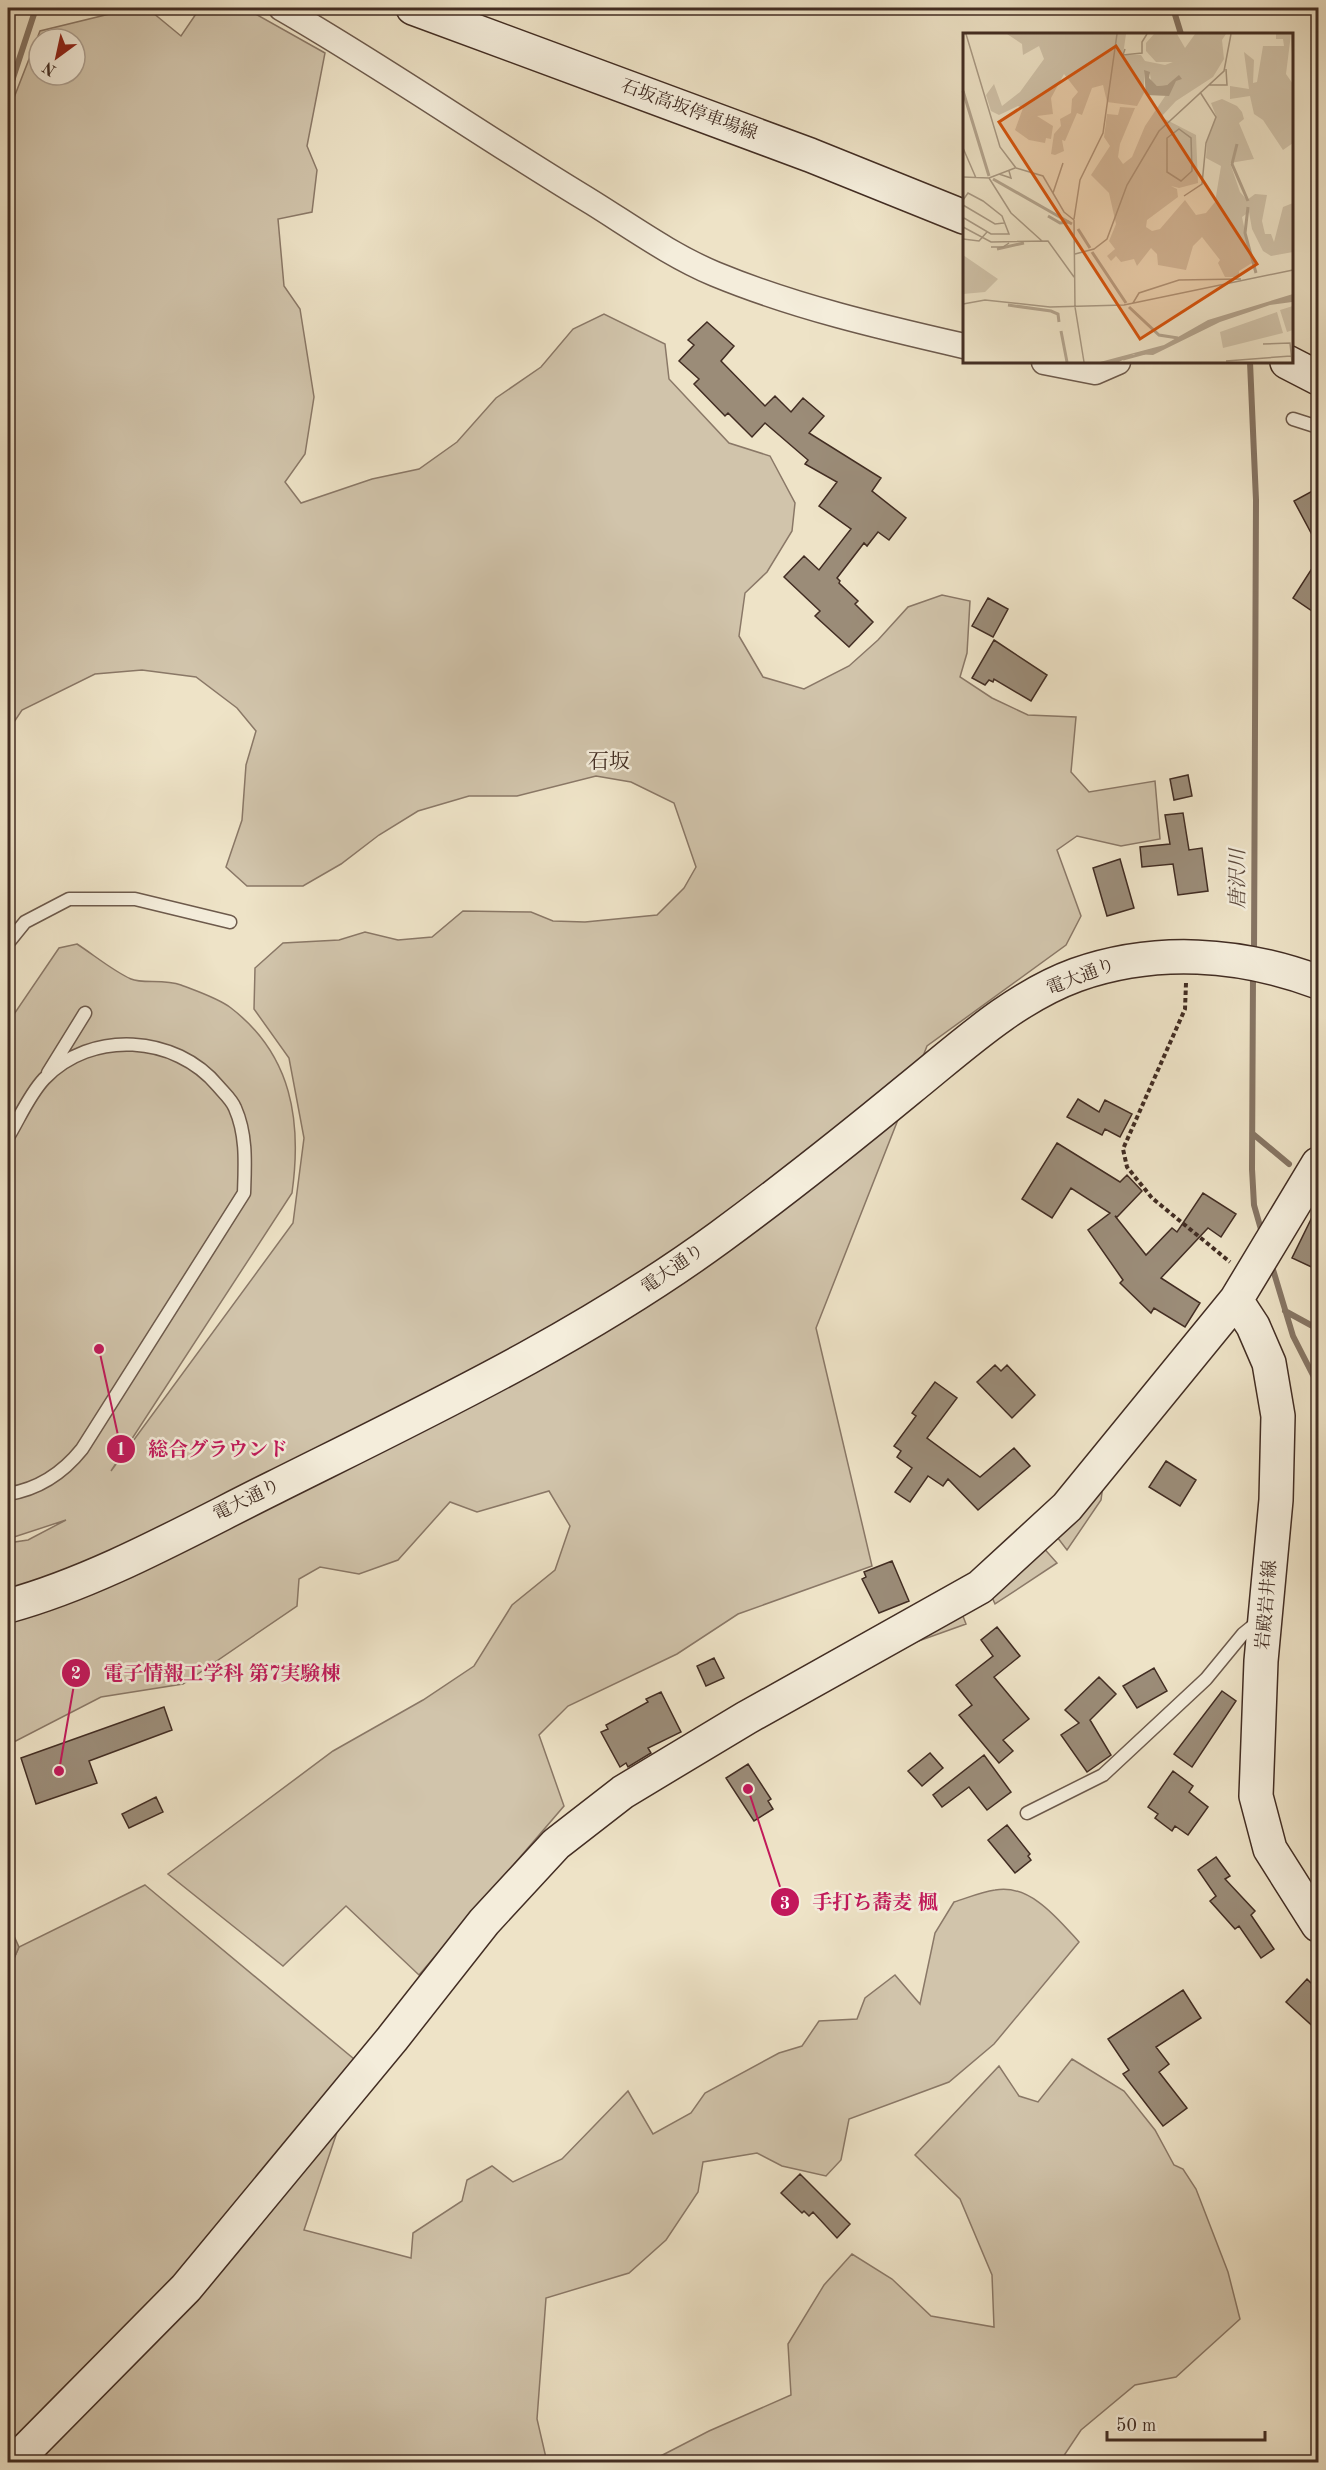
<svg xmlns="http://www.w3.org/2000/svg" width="1326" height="2470" viewBox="0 0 1326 2470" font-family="'Old Standard TT','Noto Serif JP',serif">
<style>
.green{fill:#d1c4ab;stroke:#8a7867;stroke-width:1.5;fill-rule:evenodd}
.water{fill:#b4a58f;stroke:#867564;stroke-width:1.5}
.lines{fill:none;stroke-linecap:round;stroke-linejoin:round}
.stream{stroke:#867564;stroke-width:6}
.building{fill:#9b8c78;stroke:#422d23;stroke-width:1.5}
.lane-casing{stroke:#6d5a4c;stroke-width:15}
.street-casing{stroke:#6d5a4c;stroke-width:27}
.secondary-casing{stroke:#422d23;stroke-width:36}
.path{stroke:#422d23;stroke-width:4;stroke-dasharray:4.5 3;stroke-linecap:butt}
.lane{stroke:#f4eddb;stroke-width:12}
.street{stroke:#f4eddb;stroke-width:24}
.secondary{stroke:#f4eddb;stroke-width:33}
.labels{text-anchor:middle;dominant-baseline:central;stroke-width:5;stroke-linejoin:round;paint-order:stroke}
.street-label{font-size:18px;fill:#422d23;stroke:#f4eddb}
.water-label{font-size:20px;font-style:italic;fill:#5e4b3e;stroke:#f4eddb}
.quarter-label{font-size:21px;fill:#422d23;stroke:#f4eddb}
.inset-river{fill:none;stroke:#b4a58f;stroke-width:3}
.inset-road{fill:none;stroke:#a99a85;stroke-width:1.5}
.view{fill:#d7550e;fill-opacity:0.15;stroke:#d7550e;stroke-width:3}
.inset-edge{fill:none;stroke:#422d23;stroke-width:3}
.leader{fill:none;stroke:#c2185b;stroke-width:2}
.callout-dot{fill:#c2185b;stroke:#f4eddb;stroke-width:2}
.mark-label{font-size:18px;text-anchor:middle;font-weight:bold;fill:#fff}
.callout-label{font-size:20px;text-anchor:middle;font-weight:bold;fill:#c2185b;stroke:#f4eddb;stroke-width:5;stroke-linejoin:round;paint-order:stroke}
</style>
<rect width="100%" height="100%" fill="#eee3c7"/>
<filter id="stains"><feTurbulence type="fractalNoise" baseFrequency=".00333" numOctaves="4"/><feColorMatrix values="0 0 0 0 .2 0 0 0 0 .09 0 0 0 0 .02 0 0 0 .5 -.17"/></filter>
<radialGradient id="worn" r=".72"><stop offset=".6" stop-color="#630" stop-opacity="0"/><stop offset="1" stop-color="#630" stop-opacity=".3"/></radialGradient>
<path class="green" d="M134 8H147L181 36 200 8H245L325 53 307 146 317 170 312 212 278 219 284 286 300 309 314 397 305 454 285 482 301 503 372 479 419 469 457 442 496 398 541 367 573 329 604 314 665 344 669 379 729 443 770 456 795 503 792 531 767 572 745 593 739 636 763 677 804 689 849 666 878 640 908 607 942 595 970 601 967 653 960 677 992 698 1028 715 1076 717 1071 772 1089 792 1155 781 1160 839 1121 846 1077 836 1057 850 1081 916 1066 945 927 1046 816 1328 872 1566 738 1614 677 1654 568 1706 539 1735 564 1806 419 1975 346 1906 283 1966 168 1874 333 1751 423 1700 474 1666 512 1605 555 1570 570 1526 549 1491 477 1512 450 1502 398 1560 359 1574 320 1567 299 1579 297 1606 183 1684 101 1697 8 1745V1672H12L8 1668V1543L28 1540 66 1520 8 1539V1023L59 948 77 944C94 955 113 971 131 979 142 984 164 979 181 985 196 991 218 998 231 1008 292 1055 302 1121 292 1193L111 1471 293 1223 304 1138 289 1058 254 1009 255 968 283 943 339 940 365 932 398 940 432 937 463 911 531 912 553 921 585 922 657 915 684 888 696 867 674 803 631 782 596 776 517 796H469L418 811 379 835 341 864 303 886H247L226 867 242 820 246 765 256 731 237 708 196 677 142 670 95 674 22 710 8 731V113L40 31ZM39 39H75V75H39Z
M1104 1478 1101 1500 1067 1550 1054 1533Z
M1041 1545 1057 1563 995 1604 988 1588Z
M961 1611 966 1624 899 1648Z
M145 1885 360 2064 304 2230 411 2258 413 2233 462 2201 467 2180 492 2166 513 2182 562 2159 628 2091 653 2134 691 2113 705 2093 779 2053 802 2046 819 2021 857 2019 865 1998 895 1975 920 2004 935 1933 954 1902C967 1898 981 1892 995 1890 1030 1883 1059 1920 1079 1942L994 2044 949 2082 849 2119 841 2160 826 2176 782 2166 757 2153 703 2162 698 2192 666 2240 629 2273 546 2298 537 2419 547 2462H8V1972L19 1947Z
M1072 2059 1124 2091 1155 2130 1174 2165 1183 2169 1196 2189 1228 2272 1240 2319 1176 2377 1135 2385 1081 2430 1061 2460 1063 2462H649L709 2431 791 2395 788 2344 824 2285 852 2254 892 2279 931 2316 994 2327 992 2275 960 2199 915 2155 999 2066 1019 2096 1038 2102Z"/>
<path class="water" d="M8 1923 19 1947 8 1972Z"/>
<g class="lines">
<path class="stream" d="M1173 8 1181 34
M8 93 36 8
M1250 362 1256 500 1254 955
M1253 974 1252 1169 1254 1205 1262 1233
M1253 1134 1289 1164
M1271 1263 1293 1336 1318 1385
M1285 1311 1318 1329"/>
</g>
<path class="building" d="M707 322 734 346 721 361 765 406 775 396 791 412 803 398 824 416 809 433 881 478 872 491 906 518 889 540 878 532 867 546 864 543 837 578 840 581 839 583 858 601 855 604 873 622 849 647 815 616 820 611 784 577 804 556 819 570 851 529 819 506 837 482 805 464 808 460 765 423 752 437 728 413 725 416 694 384 699 379 679 361 694 345 688 340Z
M1318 488V546L1294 501Z
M1318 559V615L1293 598Z
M988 598 1008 609 993 637 972 626Z
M994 640 1047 675 1031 701 994 679 993 682 989 680 985 685 972 678Z
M1188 775 1192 796 1174 800 1170 779Z
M1183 813 1189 850 1202 848 1208 891 1178 895 1173 864 1142 867 1140 847 1170 844 1165 815Z
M1120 859 1134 908 1107 916 1093 868Z
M1078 1099 1099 1112 1105 1100 1132 1114 1120 1137 1105 1129 1102 1135 1067 1117Z
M1057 1143 1120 1182 1127 1175 1142 1191 1117 1217 1115 1216 1146 1255 1172 1228 1177 1232 1203 1193 1236 1214 1221 1237 1208 1228 1161 1278 1200 1303 1185 1327 1154 1308 1151 1313 1120 1283 1123 1280 1088 1230 1110 1213 1071 1188 1052 1218 1022 1199Z
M1318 1205V1270L1292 1258Z
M995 1365 1001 1371 1007 1365 1035 1395 1012 1418 977 1382Z
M935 1382 957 1398 927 1438 980 1477 1014 1448 1030 1466 978 1510 948 1479 943 1486 928 1476 910 1502 895 1492 912 1468 897 1457 901 1451 894 1446 916 1416 912 1413Z
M1166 1461 1196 1480 1180 1506 1149 1487Z
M892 1561 909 1601 879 1613 862 1579 866 1577 864 1572Z
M997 1627 1020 1656 994 1677 1029 1719 1003 1740 1013 1751 999 1763 959 1715 972 1705 956 1685 993 1656 981 1640Z
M714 1658 724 1678 706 1686 697 1666Z
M1154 1668 1167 1691 1137 1708 1123 1686Z
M1099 1677 1116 1694 1090 1720 1111 1755 1087 1772 1061 1735 1079 1723 1065 1710Z
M1222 1691 1236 1701 1192 1767 1174 1754Z
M661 1692 681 1732 648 1748 651 1753 628 1767 626 1763 620 1767 601 1732 608 1729 606 1725 648 1702 646 1699Z
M164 1707 172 1730 89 1761 97 1783 36 1804 21 1758Z
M930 1753 943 1768 922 1786 908 1771Z
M984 1755 1011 1792 987 1810 969 1787 942 1807 933 1795Z
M748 1764 771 1799 768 1801 773 1809 754 1821 726 1778Z
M1173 1771 1193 1786 1189 1792 1208 1807 1188 1835 1175 1826 1172 1831 1155 1818 1158 1814 1148 1807Z
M156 1797 163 1812 129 1828 122 1814Z
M1007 1825 1030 1854 1028 1856 1031 1860 1015 1873 988 1840Z
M1216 1857 1230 1876 1225 1879 1255 1911 1251 1915 1274 1949 1261 1958 1239 1926 1235 1929 1210 1901 1216 1896 1198 1870Z
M1307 1979 1318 1990V2031L1286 2002Z
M1183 1990 1201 2018 1156 2047 1169 2064 1159 2072 1187 2108 1163 2126 1123 2074 1129 2070 1108 2039Z
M800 2174 850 2224 837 2238 813 2212 809 2216 804 2211 802 2213 781 2193Z"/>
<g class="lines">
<g class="lane-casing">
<path id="lane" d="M1293 419 1318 427
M8 943 25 922 69 899H135L230 922
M48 1073 85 1013
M8 1137C19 1119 29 1095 44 1079 91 1029 176 1035 218 1086 224 1093 232 1100 235 1108 247 1135 245 1164 244 1193L82 1449C62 1474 39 1489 8 1494
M1027 1813 1103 1775 1206 1679 1243 1634 1259 1621"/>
</g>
<g class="street-casing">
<path id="street" d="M281 8C387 69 488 140 593 203 633 228 672 256 715 274 795 307 881 327 964 346
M1044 362 1095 372 1118 362"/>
</g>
<g class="secondary-casing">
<path id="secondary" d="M413 8 810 155 964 217
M1287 362 1318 378
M1318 1164 1236 1300 1253 1326 1269 1363 1278 1416 1276 1500 1261 1661 1256 1796 1270 1849 1318 1925
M8 1606C99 1581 190 1529 275 1487 427 1411 582 1338 720 1237 784 1190 847 1140 909 1089 960 1048 1013 998 1076 975 1156 947 1240 953 1318 982
M14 2462 186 2288 392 2039 484 1922 556 1844 623 1792 746 1718 980 1587 1067 1507 1236 1300"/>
</g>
<path class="path" d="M1186 983 1185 1009 1123 1149 1127 1167 1152 1198 1230 1262"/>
<use href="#lane" class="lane"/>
<use href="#street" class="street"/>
<use href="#secondary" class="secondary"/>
</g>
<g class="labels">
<g class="street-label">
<text transform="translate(689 110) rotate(20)">石坂高坂停車場線</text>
<text transform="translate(1081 977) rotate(-21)">電大通り</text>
<text transform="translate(673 1269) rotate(-35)">電大通り</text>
<text transform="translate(247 1500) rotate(-26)">電大通り</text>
<text transform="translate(1267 1605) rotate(-85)">岩殿岩井線</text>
</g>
<g class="water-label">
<text transform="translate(1239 879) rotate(-90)">唐沢川</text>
</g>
<g class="quarter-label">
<text x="609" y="762">石坂</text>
</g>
</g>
<g transform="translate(963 33)">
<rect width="330" height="330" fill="#eee3c7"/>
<path d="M44 1H163L160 22H178L182 28 202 32 210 29H193L183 18V10L191 1H214L222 15 232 1H263L259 7 261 26 250 44 213 68 198 84 233 102 235 150 216 155 208 153 214 156 215 164 184 187 183 194 189 198 197 196 222 167 233 182 243 180 252 169 258 133 243 125 244 109 253 83 248 70 259 66 274 73 279 79 281 86 276 90 291 126 267 130 277 159 284 167 292 161 304 162 299 188 302 201H308L311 209 320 174 330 170V219L308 223 300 218 289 196 286 179 279 184 289 230 276 238V244H262L255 230 257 227 239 204 230 213 223 237 195 232 194 221 188 215 174 233 171 226 158 229 153 223 148 228 144 223 152 216 146 208 153 191 146 160 128 142 147 113 141 104 144 81 155 82 157 74 172 75 157 111 155 124 160 131 169 124 182 93 215 44 204 52 194 53 188 48 187 41 181 38V60L174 73 144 69 140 52 129 55 119 82 114 80 102 108 99 107 101 118 92 122 88 121 91 101 98 93 97 86 108 80 109 66 115 59 101 41 88 65 90 81 74 83 90 93 88 106 83 105 82 110 66 107 52 97 60 75 55 73 36 82 28 78 23 62 31 51 39 73 57 59 81 26 76 13 60 22 59 11ZM313 1H328L323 41 330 51V110L320 117 300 87 291 81 287 63 267 66V53L286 56 281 19 291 27 290 50 294 49 300 13H321L320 6H313ZM0 222 35 246 22 259 0 261ZM330 273V297L324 299 317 277ZM314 279 320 300 260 315 257 299Z" fill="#d1c4ab"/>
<path d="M181 37 187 39 186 45 194 53 204 52 216 42 219 46 213 48 206 63 183 62ZM330 261 329 269 307 272 257 289 190 322 171 321 156 329H137L201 312 245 287Z" fill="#b4a58f"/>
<path class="inset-river" d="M0 58 26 143M274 111 269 131 285 168M30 146 109 191M285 174 282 200 293 240M85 183 97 190 106 189M115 196 127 215M34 216 61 210M129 219 163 270M45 272 88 278 95 281 96 289M166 274 196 302 215 305M98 298 104 329M160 326 182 320"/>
<path class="inset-road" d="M3 1 37 114 53 135 80 143 101 179 111 187 112 274M329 1 330 28M162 16 160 22 179 20V9L184 1M246 52H264L263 36M216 96 228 105 229 138 218 148 204 139V105ZM0 115 13 145M36 141 48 145 46 138M0 144 26 145 52 135M26 145 48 180 79 208M90 160 100 130M221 163 239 151 243 110 253 84 237 59M0 167 5 160 20 168 39 183 46 201H28L1 185M0 172 32 191 41 190M111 186 117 147 140 100 154 1M0 194 28 209 85 208 111 244M0 206 16 208 24 199M28 214H40L46 210M112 221 131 216 144 206 164 152 196 98 261 38 268 1M170 270 176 260 216 247 278 246M0 271 22 267 87 274 161 272 330 237M112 274 121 329M300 311 327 310 329 329M263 328 328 323"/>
<path class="view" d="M153 13 294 231 177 306 36 89Z"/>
<rect width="330" height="330" class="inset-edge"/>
</g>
<path class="leader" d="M99 1349L121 1449M59 1771L76 1673M748 1789L785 1902"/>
<g class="callout-dot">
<circle cx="99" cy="1349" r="6"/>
<circle cx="59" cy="1771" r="6"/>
<circle cx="748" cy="1789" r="6"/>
<circle cx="121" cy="1449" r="15"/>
<circle cx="76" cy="1673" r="15"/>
<circle cx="785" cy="1902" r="15"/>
</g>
<g class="mark-label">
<text x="121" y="1455">1</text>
<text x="76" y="1679">2</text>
<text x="785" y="1909">3</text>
</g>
<g class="callout-label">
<text x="218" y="1456">総合グラウンド</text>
<text x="222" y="1680">電子情報工学科 第7実験棟</text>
<text x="875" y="1909">手打ち蕎麦 楓</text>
</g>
<rect width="1326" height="2470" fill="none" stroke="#eee3c7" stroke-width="30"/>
<rect x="9" y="9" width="1308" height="2452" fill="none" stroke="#422d23" stroke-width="3"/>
<rect x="15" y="15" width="1296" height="2440" fill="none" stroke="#422d23" stroke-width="1.5"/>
<g transform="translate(57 57) rotate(213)"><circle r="28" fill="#f4eddb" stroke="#ada091" stroke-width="1.5"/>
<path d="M0-4.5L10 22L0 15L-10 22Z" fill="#8f2418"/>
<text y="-9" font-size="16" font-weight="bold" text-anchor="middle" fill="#422d23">N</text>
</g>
<path d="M1107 2431v9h158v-9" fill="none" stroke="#422d23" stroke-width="3"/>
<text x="1116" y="2431" font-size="18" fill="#422d23" stroke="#f4eddb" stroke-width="4.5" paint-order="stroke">50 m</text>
<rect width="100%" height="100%" filter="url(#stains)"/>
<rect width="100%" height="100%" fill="url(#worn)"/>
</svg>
